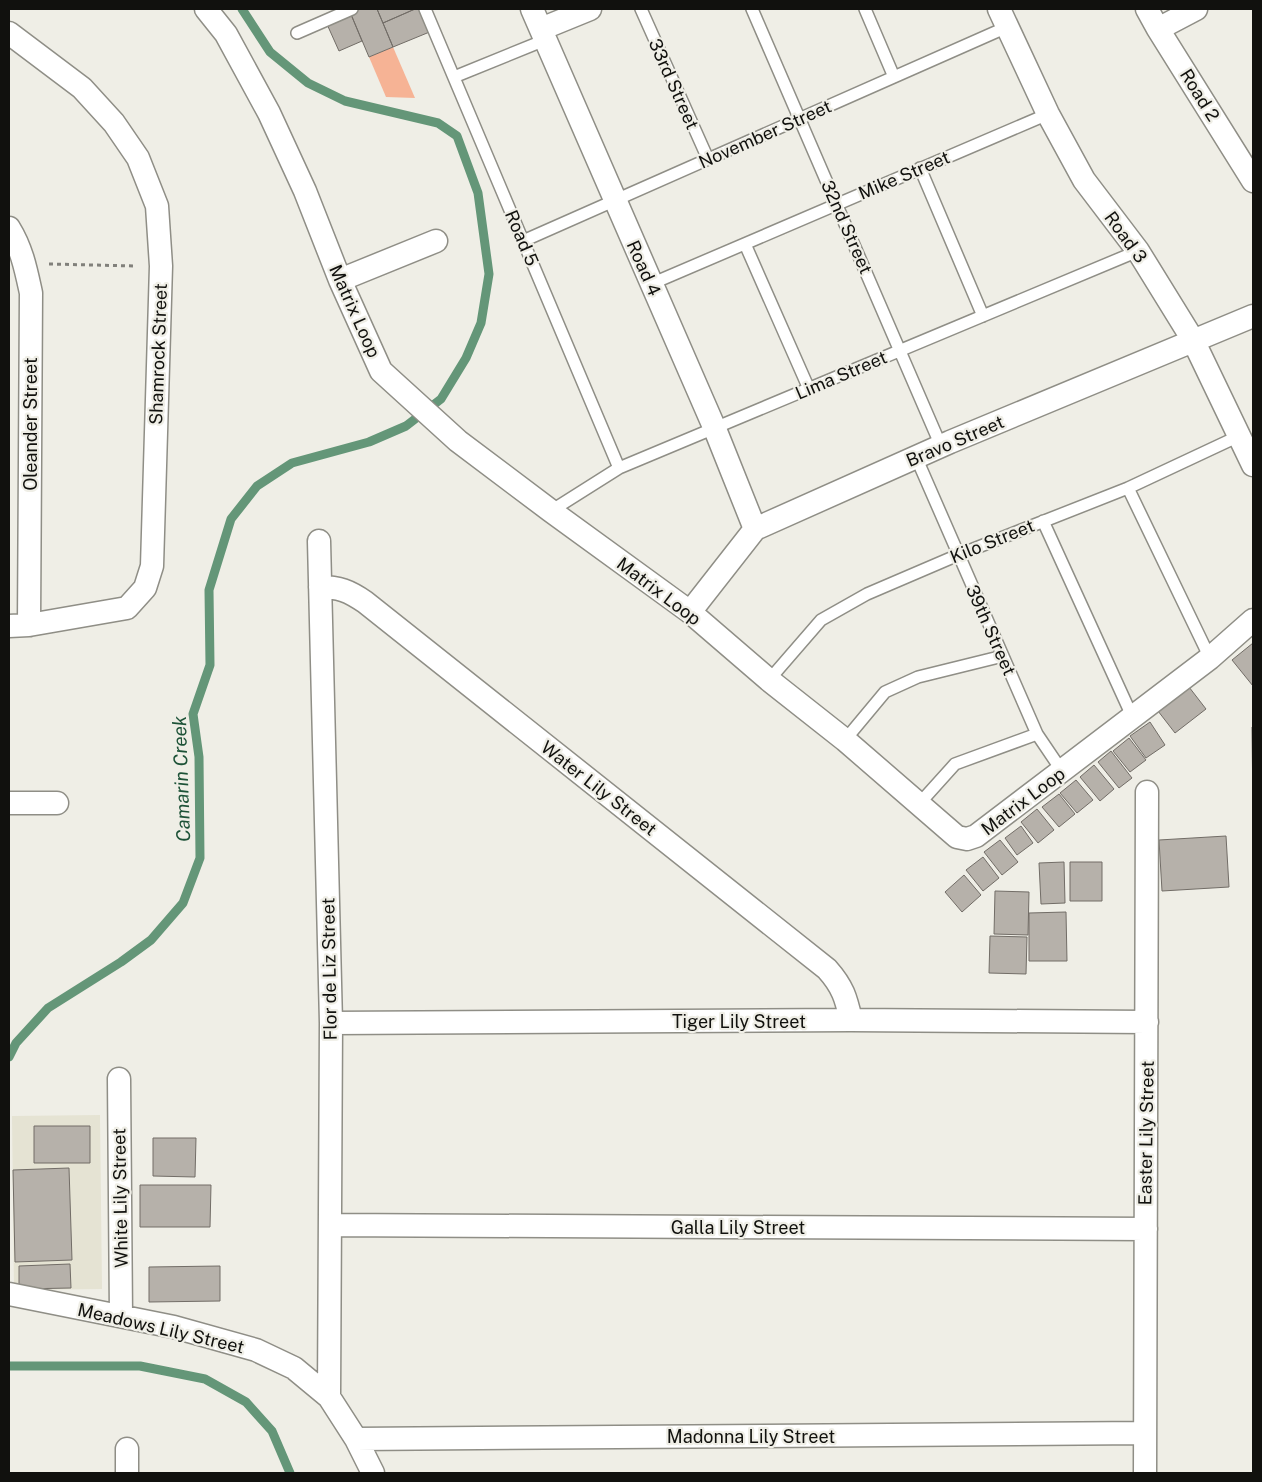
<svg xmlns="http://www.w3.org/2000/svg" width="1262" height="1482" viewBox="0 0 1262 1482" font-family="'Public Sans',sans-serif">
<style>
.built{fill:#e5e3d3}
.green{fill:#f6b395}
.lines{fill:none;stroke-linecap:round;stroke-linejoin:round}
.stream{stroke:#649678;stroke-width:9}
.building{fill:#b6b1aa;stroke:#726d67}
.service-casing{stroke:#8f8e86;stroke-width:14}
.minor-casing{stroke:#8f8e86;stroke-width:25}
.path{stroke:#81807b;stroke-width:3;stroke-dasharray:4 4;stroke-linecap:butt}
.service{stroke:#fff;stroke-width:11}
.minor{stroke:#fff;stroke-width:22}
.labels{text-anchor:middle;dominant-baseline:central;stroke-width:4.5;stroke-linejoin:round;paint-order:stroke}
.street-label{font-size:18px;fill:#11110e;stroke:#efeee6}
.water-label{font-size:19px;font-style:italic;fill:#1d5237;stroke:#efeee6}
</style>
<rect width="100%" height="100%" fill="#efeee6"/>
<path class="built" d="M100 1115 102 1289 14 1290 12 1116Z"/>
<path class="green" d="M393 47 415 98 386 97 369 57Z"/>
<g class="lines">
<path class="stream" d="M9 1057 16 1043 48 1008 121 962 151 940 183 903 200 858 199 757 193 714 210 665 209 590 231 519 257 486 292 463 369 442 406 426 441 399 466 358 481 323 489 274 478 193 457 136 438 123 345 101 308 83 270 52 242 9
M9 1366H140L205 1379 246 1402 272 1431 290 1473"/>
</g>
<path class="building" d="M358 9H377L393 47 369 57 350 12Z
M377 9H415L383 23Z
M415 9H423L432 31 393 47 383 23Z
M350 12 362 41 339 51 326 22Z
M1253 643V686L1232 660Z
M1189 687 1206 709 1175 733 1158 711Z
M1150 722 1165 745 1146 758 1130 736Z
M1252 727H1253V811Z
M1129 738 1146 760 1130 772 1113 751Z
M1111 751 1132 778 1119 788 1098 762Z
M1094 765 1114 789 1100 801 1080 777Z
M1076 780 1093 800 1077 813 1060 793Z
M1059 794 1075 814 1059 827 1042 807Z
M1037 809 1054 830 1038 843 1021 822Z
M1021 826 1033 843 1017 855 1005 838Z
M1226 836 1229 887 1162 891 1159 840Z
M1000 840 1018 862 1002 875 984 852Z
M983 857 999 878 983 891 966 870Z
M1064 862 1065 903 1041 904 1039 863Z
M1070 862H1102V901H1070Z
M964 875 981 895 962 912 945 892Z
M995 891 1029 892 1028 935 994 934Z
M1066 912 1067 961H1029V913Z
M990 936 1027 937 1026 974 989 973Z
M34 1126H90V1163H34Z
M153 1138H196L195 1177 153 1176Z
M69 1168 72 1260 15 1262 13 1170Z
M140 1185H211L210 1227H140Z
M70 1264 71 1288 19 1289V1266Z
M220 1266V1301L149 1302V1267Z"/>
<g class="lines">
<g class="service-casing">
<path id="service" d="M425 9 619 468
M641 9 708 159
M752 9 941 446
M865 9 894 77
M297 33 352 9
M454 77 545 40
M920 168 983 316
M523 241 1007 27
M745 244 809 389
M651 284 1048 114
M916 457 1037 734 1062 771
M1128 488 1210 658
M551 511 619 468 1138 251
M1043 521 1132 716
M769 680 821 620 867 594 958 555 1128 488 1239 436
M845 740 885 692 918 677 1003 656
M919 804 955 764 1037 734"/>
</g>
<g class="minor-casing">
<path id="minor" d="M206 9 226 34 269 113 305 191 340 280 381 371 458 441 551 511 690 612 769 680 845 740 957 837 967 839 976 836 1210 658 1253 620
M532 9 715 429 755 529
M999 9 1048 114 1084 180 1138 251 1193 340 1253 465
M1147 9 1158 29 1253 181
M541 29 590 9
M1158 29 1196 9
M9 33 82 88 114 123 138 158 157 206 161 266 152 566 145 588 127 608 29 625 9 626
M9 228C22 249 26 270 31 293L29 625
M340 280 436 241
M319 541 331 1023 329 1397
M320 587C339 587 349 591 365 602L827 969C843 987 846 998 851 1020
M690 612 755 529 950 442 1253 316
M9 803H57
M331 1023 851 1020 1147 1022
M119 1079 121 1316
M330 1225 1146 1229
M9 1294 174 1327 256 1350 294 1368 329 1397 356 1439 373 1473
M356 1439 1145 1433
M127 1449V1473
M1145 1473 1147 792"/>
</g>
<path class="path" d="M49 264 135 266"/>
<use href="#service" class="service"/>
<use href="#minor" class="minor"/>
</g>
<g class="labels">
<g class="street-label">
<text transform="translate(674 84) rotate(66)">33rd Street</text>
<text transform="translate(1200 95) rotate(58)">Road 2</text>
<text transform="translate(765 134) rotate(-24)">November Street</text>
<text transform="translate(904 175) rotate(-23)">Mike Street</text>
<text transform="translate(847 227) rotate(66)">32nd Street</text>
<text transform="translate(1126 237) rotate(54)">Road 3</text>
<text transform="translate(522 238) rotate(67)">Road 5</text>
<text transform="translate(644 268) rotate(66)">Road 4</text>
<text transform="translate(355 311) rotate(66)">Matrix Loop</text>
<text transform="translate(158 354) rotate(-88)">Shamrock Street</text>
<text transform="translate(841 375) rotate(-23)">Lima Street</text>
<text transform="translate(30 424) rotate(-90)">Oleander Street</text>
<text transform="translate(955 441) rotate(-23)">Bravo Street</text>
<text transform="translate(992 541) rotate(-22)">Kilo Street</text>
<text transform="translate(659 591) rotate(37)">Matrix Loop</text>
<text transform="translate(991 630) rotate(66)">39th Street</text>
<text transform="translate(599 788) rotate(38)">Water Lily Street</text>
<text transform="translate(1023 801) rotate(-37)">Matrix Loop</text>
<text transform="translate(329 969) rotate(-91)">Flor de Liz Street</text>
<text x="739" y="1021">Tiger Lily Street</text>
<text transform="translate(1146 1133) rotate(-89)">Easter Lily Street</text>
<text transform="translate(120 1198) rotate(-91)">White Lily Street</text>
<text x="738" y="1227">Galla Lily Street</text>
<text transform="translate(161 1328) rotate(13)">Meadows Lily Street</text>
<text x="751" y="1436">Madonna Lily Street</text>
</g>
<g class="water-label">
<text transform="translate(181 779) rotate(-92)">Camarin Creek</text>
</g>
</g>
<rect width="1262" height="1482" fill="none" stroke="#11110e" stroke-width="20"/>
</svg>
